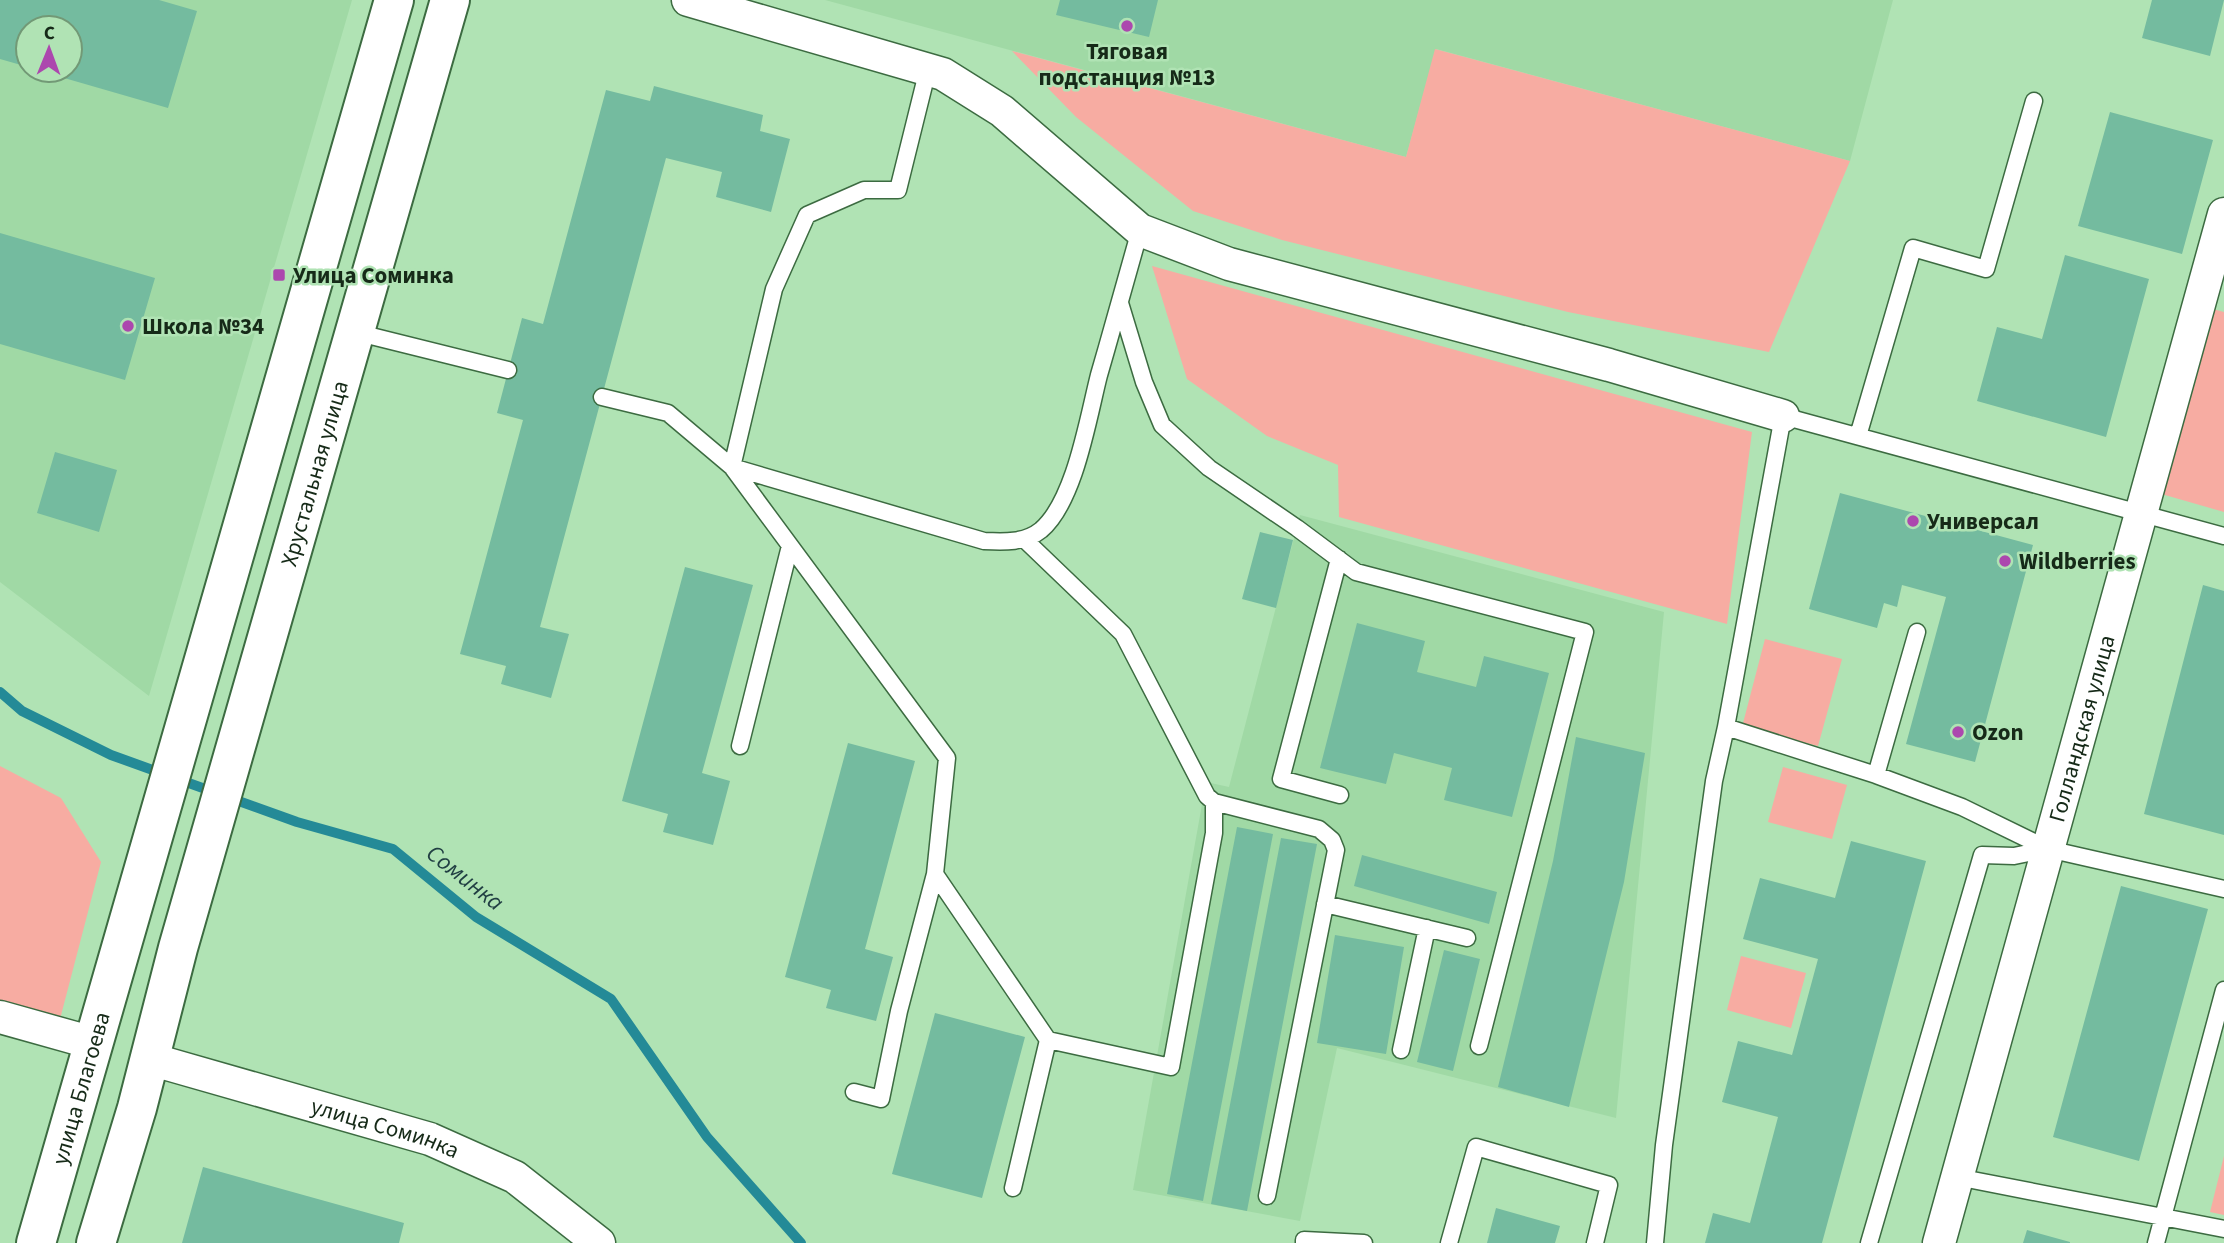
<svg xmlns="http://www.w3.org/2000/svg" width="2224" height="1243" viewBox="0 0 2224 1243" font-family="'Source Sans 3',sans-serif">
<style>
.built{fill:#a0d9a5;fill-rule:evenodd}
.green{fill:#f7aca2}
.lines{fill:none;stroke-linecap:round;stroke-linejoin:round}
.stream{stroke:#248a97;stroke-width:10}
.building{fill:#74bb9f}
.lane-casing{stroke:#3c6b41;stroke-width:19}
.street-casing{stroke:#3c6b41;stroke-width:35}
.secondary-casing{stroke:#3c6b41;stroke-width:42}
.lane{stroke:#fff;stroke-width:16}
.street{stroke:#fff;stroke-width:32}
.secondary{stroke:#fff;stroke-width:38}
.poi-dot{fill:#ac48ae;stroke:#b0e3b4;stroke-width:2.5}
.labels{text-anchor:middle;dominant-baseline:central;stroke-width:5;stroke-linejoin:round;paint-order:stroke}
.poi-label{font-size:23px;font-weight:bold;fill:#162a18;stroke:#b0e3b4;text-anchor:start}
.street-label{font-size:23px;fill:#162a18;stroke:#b0e3b4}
.water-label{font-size:24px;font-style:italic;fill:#213f43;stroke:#b0e3b4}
</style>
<rect width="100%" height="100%" fill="#b0e3b4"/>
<path class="built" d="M0 0H352L149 696 0 582ZM28 28H70V70H28Z
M825 0H1893L1850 161 1436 49 1406 157Z
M1300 515 1664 612 1616 1118 1337 1048 1300 1221 1133 1190 1206 782 1229 787Z"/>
<path class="green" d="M1435 49 1850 161 1769 352 1568 312 1282 240 1193 211 1076 117 1012 51 1406 157Z
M1152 266 1752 432 1727 624 1339 517 1338 465 1267 436 1187 379Z
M2209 308 2224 312V512L2158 493Z
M1765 639 1842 659 1818 746 1742 727Z
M0 766 61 798 101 862 53 1046 0 1032Z
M1783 767 1847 785 1832 839 1768 822Z
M1741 956 1806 973 1791 1028 1727 1010Z
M2224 1156V1215L2210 1212Z"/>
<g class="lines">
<path class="stream" d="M0 692 22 711 111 755 297 822 393 849 476 917 611 999 707 1137 801 1243"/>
</g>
<path class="building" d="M0 0H159L197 11 168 108 40 71 70 70V28H28V67L0 59Z
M1060 0H1158L1149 37 1056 15Z
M2152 0H2224L2210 56 2142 38Z
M654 86 763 115 760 131 790 139 771 212 716 197 722 172 666 158 540 627 569 634 551 698 501 684 506 666 460 654 523 420 497 413 522 318 543 324 606 90 650 101Z
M2110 112 2213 140 2182 254 2078 226Z
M0 233 155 278 125 380 0 344Z
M2065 255 2149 279 2106 437 1977 401 1997 327 2042 339Z
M55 452 117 470 99 532 37 513Z
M1840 493 2033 545 1975 762 1906 744 1946 597 1902 585 1897 607 1884 603 1877 628 1809 609Z
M1260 532 1293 540 1276 608 1242 599Z
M685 567 753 585 702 773 730 781 713 845 663 832 668 814 622 801Z
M2203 585 2224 591V835L2144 814Z
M1357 623 1425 641 1417 672 1476 687 1484 656 1549 673 1512 817 1444 800 1452 768 1394 753 1386 784 1320 768Z
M1576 737 1645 753 1624 882 1569 1107 1498 1087 1553 861Z
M848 743 915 761 865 949 893 957 876 1021 826 1008 831 990 785 977Z
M1237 827 1273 834 1203 1201 1167 1194Z
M1281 838 1317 844 1247 1211 1211 1204Z
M1851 841 1926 861 1822 1243H1705L1713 1213 1750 1223 1778 1117 1722 1102 1738 1041 1792 1055 1818 959 1743 939 1760 878 1835 898Z
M1362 855 1497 892 1489 924 1354 886Z
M2121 886 2208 909 2139 1161 2053 1137Z
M1335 935 1404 947 1386 1054 1317 1043Z
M1444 950 1480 959 1453 1071 1417 1062Z
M935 1013 1025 1037 982 1198 892 1174Z
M203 1167 404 1223 399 1243H182Z
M1496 1208 1560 1226 1555 1243H1487Z
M2027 1230 2070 1242V1243H2023Z"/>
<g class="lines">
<g class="lane-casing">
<path id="lane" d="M928 69 898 190H864L807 215 774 289 732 467 984 541C1004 542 1025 543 1041 530 1075 501 1088 418 1099 375 1113 327 1126 279 1140 230
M1120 303 1144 382 1162 425 1209 468 1297 528 1356 572 1585 632 1479 1046
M355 332 508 370
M602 397 668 413 732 467 947 758 935 874 1048 1040 1013 1188
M1858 436 1913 248 1986 269 2034 101
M2224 536 1783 416 1726 727 1876 775 1962 807 2048 849 2224 889
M1024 539 1123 634 1207 796 1214 802 1319 829 1332 840 1336 850 1267 1196
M1339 559 1281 779 1340 795
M740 746 790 546
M1876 775 1917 632
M1325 904 1467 938
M1048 1040 1171 1067 1214 833V802
M1401 1050 1427 928
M854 1092 881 1099 899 1011 935 874
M1957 1177 2224 1229
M1304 1243V1240L1364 1243
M1449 1243 1476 1147 1609 1185 1595 1243
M1655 1243 1664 1145 1714 781 1726 727
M1869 1243 1982 855 2014 856 2048 849
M2156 1243 2224 990"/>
</g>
<g class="street-casing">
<g id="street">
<path d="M688 0 943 74 1002 111 1140 230 1229 264 1609 365 1783 416"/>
<path d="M0 1017 93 1043"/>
<path id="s1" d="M150 1059 430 1139 515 1177 599 1243"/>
<path id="s2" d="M1939 1243 2224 214"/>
</g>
</g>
<g class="secondary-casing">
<g id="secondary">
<path id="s3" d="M36 1243 394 0"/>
<path id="s4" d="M96 1243 137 1108 178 948 450 0"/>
</g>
</g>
<use href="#lane" class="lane"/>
<use href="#street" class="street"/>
<use href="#secondary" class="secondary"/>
</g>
<g class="poi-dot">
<circle cx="1127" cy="26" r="7"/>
<rect x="272" y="268" width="14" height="14" rx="3.5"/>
<circle cx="128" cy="326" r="7"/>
<circle cx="1913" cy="521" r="7"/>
<circle cx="2005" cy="561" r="7"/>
<circle cx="1958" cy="732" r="7"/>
</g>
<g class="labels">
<g class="poi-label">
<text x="1127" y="51" text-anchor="middle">Тяговая<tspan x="1127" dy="26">подстанция №13</tspan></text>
<text x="293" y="275">Улица Соминка</text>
<text x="142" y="326">Школа №34</text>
<text x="1927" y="521">Универсал</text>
<text x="2019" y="561">Wildberries</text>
<text x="1972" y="732">Ozon</text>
</g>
<g class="street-label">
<text stroke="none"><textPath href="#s4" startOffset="800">Хрустальная улица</textPath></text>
<text stroke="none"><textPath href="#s2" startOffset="534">Голландская улица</textPath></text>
<text stroke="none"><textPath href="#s3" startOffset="161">улица Благоева</textPath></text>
<text stroke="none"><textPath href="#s1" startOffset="245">улица Соминка</textPath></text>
</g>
<g class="water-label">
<text transform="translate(465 878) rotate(38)">Соминка</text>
</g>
</g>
<g transform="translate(49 49) rotate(1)"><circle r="33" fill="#b0e3b4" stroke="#729976" stroke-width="2"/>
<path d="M0-5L12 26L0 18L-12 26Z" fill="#ac48ae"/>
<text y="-10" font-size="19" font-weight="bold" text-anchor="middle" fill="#162a18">С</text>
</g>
</svg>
